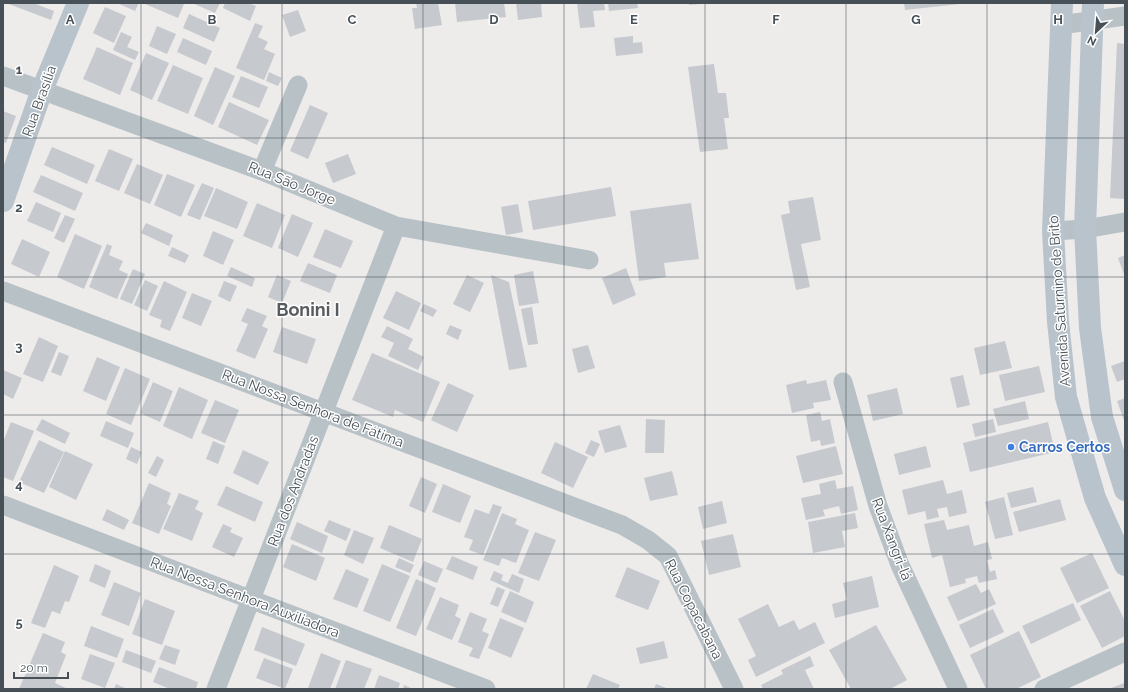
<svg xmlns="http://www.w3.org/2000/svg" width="1128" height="692" viewBox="0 0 1128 692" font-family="Raleway,sans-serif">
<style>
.building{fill:#c6c9ce}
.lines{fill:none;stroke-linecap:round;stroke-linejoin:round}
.street{stroke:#b8c1c6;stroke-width:19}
.secondary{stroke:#b9c3cc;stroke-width:22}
.grid{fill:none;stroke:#465056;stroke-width:1;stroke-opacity:0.55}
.shop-dot{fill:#3f7fe0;stroke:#fff;stroke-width:1.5}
.labels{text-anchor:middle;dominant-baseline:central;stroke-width:3;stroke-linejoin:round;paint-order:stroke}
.street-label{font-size:14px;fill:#465056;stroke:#fff}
.shop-label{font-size:14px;font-weight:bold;fill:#366cbe;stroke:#fff;text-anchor:start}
.district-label{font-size:18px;font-weight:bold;fill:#595c5f;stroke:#fff}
.grid-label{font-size:13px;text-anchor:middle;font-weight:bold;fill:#465056;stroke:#fff;stroke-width:3;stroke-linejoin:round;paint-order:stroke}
</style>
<rect width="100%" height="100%" fill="#eeebeb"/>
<path class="building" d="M6 3H33L54 11 51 20Z
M117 3H139L135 11Z
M146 3H182L184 4 178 18 145 4Z
M192 3H220L215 13Z
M225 3H248L256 6 250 21 223 8Z
M416 3H438L442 25 415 29 412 8H417Z
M455 3H504L506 17 457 22Z
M516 3H541L542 17 518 20Z
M577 3H604L605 10 593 11 595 27 580 28Z
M608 3H637L638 8 609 11Z
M689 3H699L700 4 689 5Z
M904 3H960V4L905 10Z
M105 7 126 16 114 43 93 33Z
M298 10 306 31 290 37 282 15Z
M189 14 220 28 214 42 183 28Z
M255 23 263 26 258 37 268 42 264 49 275 54 264 80 236 68Z
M157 26 176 34 167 54 149 46Z
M121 32 132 37 127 47 139 52 135 60 113 50Z
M633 36V43L642 42 643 53 616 56 614 38Z
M183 38 212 51 206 65 177 52Z
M1117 43 1125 44V199L1110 198Z
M97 47 133 63 120 95 83 79Z
M146 53 169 63 152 100 130 90Z
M714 64 718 93H726L729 118H724L728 149 700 152 688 67Z
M173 65 203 78 188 114 157 101Z
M215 67 235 76 213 125 194 116Z
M269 72 282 78 278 86 266 81Z
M241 76 268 87 259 108 232 97Z
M229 102 269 120 257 145 218 127Z
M310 105 328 113 308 159 290 151Z
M3 111 16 116 6 143 3 142Z
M52 147 95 165 87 184 44 165Z
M109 149 133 159 119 191 95 181Z
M348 154 356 174 333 183 325 163Z
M137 164 163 175 150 204 124 193Z
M167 174 195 185 181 217 154 205Z
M41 175 83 193 75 211 33 192Z
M202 183 214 188 200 220 187 215Z
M611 187 616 216 533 230 528 201Z
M216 188 248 202 237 229 204 216Z
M813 197 821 240 801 244 810 287 796 290 781 215 790 213 788 201Z
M36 202 61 213 53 232 27 221Z
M257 203 285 215 272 248 243 236Z
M691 203 699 259 664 263 666 277 639 281 630 211Z
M518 204 523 232 506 235 501 207Z
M292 214 313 223 298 257 278 248Z
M65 215 75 219 64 243 54 238Z
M146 223 173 235 169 246 141 233Z
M325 229 353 241 341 268 313 257Z
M213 231 234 240 223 265 203 256Z
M75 234 102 246 84 289 57 277Z
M22 239 50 252 39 277 11 264Z
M107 244 112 246 109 255 123 261 119 270 128 274 117 299 89 287Z
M172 247 189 255 185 263 168 256Z
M1125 255V277L1118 258Z
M308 263 337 275 330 293 300 281Z
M231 267 255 278 252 287 227 276Z
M626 268 636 295 613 305 602 278Z
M133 269 145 274 132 304 120 299Z
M533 271 539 303 519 306 514 275Z
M277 275 291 281 282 303 268 297Z
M467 275 484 283 470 312 453 304Z
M491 275 509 282 527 367 509 370Z
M145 280 158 286 147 311 134 305Z
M164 281 187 292 170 331 160 327 162 320 149 315Z
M224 281 237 286 230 302 218 296Z
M396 291 421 303 409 330 383 318Z
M192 293 212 301 201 326 182 318Z
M424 304 437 310 433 317 420 311Z
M532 307 538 344 528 345 521 309Z
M247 308 267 316 262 326 268 329 255 359 236 351 248 324 241 321Z
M450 325 462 330 458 340 446 334Z
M387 326 413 339 408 349 424 357 418 370 388 356 394 343 381 337Z
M282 327 316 339 307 364 273 352Z
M39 337 58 346 43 382 23 374Z
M1005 341 1012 368 980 375 974 348Z
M588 345 595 368 578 373 572 349Z
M59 352 69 356 61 376 51 372Z
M372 353 440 382 423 422 395 410 393 417 352 400Z
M97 357 120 367 106 401 83 391Z
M1125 361V379L1117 382 1111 366Z
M1039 366 1045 392 1005 401 999 375Z
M125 368 150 379 131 425 106 414Z
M3 370 22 378 13 399 3 394Z
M963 375 970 405 957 408 950 378Z
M806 380 807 384 826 380 831 400 813 403 814 408 792 413 786 385Z
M153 382 173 391 160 422 140 413Z
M448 383 474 395 457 432 431 420Z
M179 387 208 400 192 439 163 426Z
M897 388 903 414 873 421 867 395Z
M1125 398V423L1117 401Z
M215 400 239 410 225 443 201 433Z
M1025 401 1029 419 998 426 993 409Z
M820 412 822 421 830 419 835 443 821 446 820 440 811 442 806 415Z
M42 419 70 433 65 444 36 430Z
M646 419 665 420 664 453H645Z
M993 419 996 432 975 437 972 424Z
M106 421 134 433 128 448 100 436Z
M11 422 34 431 13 481 3 477V442Z
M1048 422 1055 452 970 472 963 443Z
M620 425 627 447 605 453 598 431Z
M39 440 64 452 44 493 19 482Z
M591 440 600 444 594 457 585 453Z
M213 441 225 446 218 464 206 459Z
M555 442 588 457 573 488 541 473Z
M836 446 843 474 803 483 796 456Z
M926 446 931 467 899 475 894 454Z
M131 447 142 452 137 464 126 459Z
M243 450 269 462 258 485 233 473Z
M65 451 93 464 76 500 49 487Z
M157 456 164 460 156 477 148 473Z
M672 471 678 495 650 501 644 478Z
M421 477 437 484 425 513 409 506Z
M835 480 837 489 853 486 858 510 841 514 839 506 823 510 825 516 806 520 801 498 821 494 819 484Z
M943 480 947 494 962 490 967 513 949 517 947 507 937 509 939 517 927 520 925 511 908 515 902 490Z
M149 483 171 493 167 504 171 506 159 534 132 523Z
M443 484 471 496 460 523 432 512Z
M226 486 263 502 255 522 217 505Z
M1033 487 1037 502 1011 508 1007 493Z
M179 493 199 501 195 509 203 513 192 541 163 529Z
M1004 497 1013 535 995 539 985 502Z
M1060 499 1066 520 1019 532 1013 512Z
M722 501 727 523 703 529 698 507Z
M493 504 502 507 483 555 469 550 473 540 464 537 475 509 489 514Z
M107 509 129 520 124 530 102 520Z
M502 513 517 519 515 524 529 530 516 563 502 558 499 566 483 560Z
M855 513 858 528 842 531 845 547 813 553 808 522Z
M329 520 351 529 346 541 324 531Z
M944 520 947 530 969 525 974 546 988 542 992 559 987 560 990 572 995 570 997 579 979 583 977 576 965 579 966 583 950 587 942 555 932 558 924 524Z
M297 522 328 536 322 553 290 539Z
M223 524 232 528 230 532 243 538 234 557 212 547Z
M389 525 422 539 413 562 380 548Z
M354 530 374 538 363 564 344 555Z
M535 532 556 540 539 581 518 573Z
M733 534 741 567 709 575 701 541Z
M292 544 325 558 316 581 283 567Z
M1092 553 1109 588 1077 603 1060 568Z
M452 556 478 567 473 580 446 569Z
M399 558 414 565 410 573 395 567Z
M424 561 443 569 437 583 418 575Z
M95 564 111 571 105 588 89 581Z
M382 564 410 576 390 622 363 611Z
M54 565 79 576 69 602 65 601 60 614 52 611 45 628 31 623Z
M627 567 660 581 648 610 615 597Z
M346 569 369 579 357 608 333 599Z
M494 571 503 575 501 580 508 583 512 574 524 579 519 593 490 580Z
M872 576 879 607 835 618 832 604 847 600 843 583Z
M416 579 436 588 416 636 396 628Z
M114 582 141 593 129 626 101 615Z
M976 584 981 593 989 589 996 604 958 621 947 597Z
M497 587 505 590 498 607 490 604Z
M510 591 534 602 526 623 501 612Z
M1110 591 1125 621V636L1102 648 1080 606Z
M440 597 459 605 455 616 461 619 452 640 426 629Z
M145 599 175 611 162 645 132 634Z
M1073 603 1081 620 1031 644 1022 626Z
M768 604 779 627 794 620 799 630 815 622 825 643 756 677 748 660 756 656 738 619Z
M993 609 1004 632 970 648 959 625Z
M470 612 487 619 482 631 489 634 479 659 469 656 473 648 458 642Z
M500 618 524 628 511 658 488 648Z
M876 625 907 680 890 689H851L829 650Z
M91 626 124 639 117 658 84 646Z
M262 627 305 644 296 666 254 650Z
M1019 631 1041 677 1016 689H986L970 655Z
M43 633 65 642 61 652 66 655 55 683 68 689H19Z
M664 641 668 658 640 664 636 648Z
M165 645 180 650 175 665 159 659Z
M126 650 156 661 151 673 122 662Z
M321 653 341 661 330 689H311L308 688Z
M90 654 115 663 105 688 81 679Z
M810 656 814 666 805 670 814 689H763L761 685 783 674 781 670Z
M264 658 293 669 285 689 256 678Z
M346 660 372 669 364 689H335Z
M159 667 198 682 196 689H170L153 682Z
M593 674 620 685 618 689H586Z
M379 675 400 683 398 689H374Z
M1124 683 1125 689H1109Z
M116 684 125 688 124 689H114Z
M656 684 669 689H654Z
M404 685 413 689H403Z"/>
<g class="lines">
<path class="street" d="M1060 25 1125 16
M3 76 262 171 396 226 589 260
M262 171 298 85
M1053 231 1085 229 1125 222
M3 291 622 525 648 540 668 556 734 689
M843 382 878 506 900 565 958 689
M3 505 486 689
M216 689 396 226
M1044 689 1125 652"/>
<path class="secondary" d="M1062 3 1053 231 1058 322 1066 397 1095 498 1125 565
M1093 3 1085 229 1090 328 1102 417 1125 490
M3 201 42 90 78 3"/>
</g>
<path class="grid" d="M141 3V689M282 3V689M423 3V689M564 3V689M705 3V689M846 3V689M987 3V689M3 138H1125M3 277H1125M3 415H1125M3 554H1125"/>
<circle class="shop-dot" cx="1011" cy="447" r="4"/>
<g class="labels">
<g class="street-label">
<text transform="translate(39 101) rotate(-70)">Rua Brasília</text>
<text transform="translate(292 183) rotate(22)">Rua São Jorge</text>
<text transform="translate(1059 301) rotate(-94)">Avenida Saturnino de Brito</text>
<text transform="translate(313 408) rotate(21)">Rua Nossa Senhora de Fátima</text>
<text transform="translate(293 491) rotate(-69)">Rua dos Andradas</text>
<text transform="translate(892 539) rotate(69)">Rua Xangri-lá</text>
<text transform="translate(245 597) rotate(21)">Rua Nossa Senhora Auxiliadora</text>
<text transform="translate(694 609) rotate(63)">Rua Copacabana</text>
</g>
<g class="shop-label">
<text x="1019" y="447">Carros Certos</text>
</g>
<g class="district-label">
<text x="308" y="309">Bonini I</text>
</g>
</g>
<g class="grid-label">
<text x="70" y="24">A</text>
<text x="212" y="24">B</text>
<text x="352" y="24">C</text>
<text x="494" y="24">D</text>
<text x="634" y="24">E</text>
<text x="776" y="24">F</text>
<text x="916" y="24">G</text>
<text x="1058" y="24">H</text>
<text x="19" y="74">1</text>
<text x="19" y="212">2</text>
<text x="19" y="351">3</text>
<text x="19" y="489">4</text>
<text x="19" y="627">5</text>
</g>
<rect width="1128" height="692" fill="none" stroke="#465056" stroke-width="8"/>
<g transform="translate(1096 32) rotate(206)" stroke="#ffffff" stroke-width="3" paint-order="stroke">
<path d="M0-3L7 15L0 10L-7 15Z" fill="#465056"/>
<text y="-6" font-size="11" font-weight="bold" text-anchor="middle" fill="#465056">N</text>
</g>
<path d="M14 672v6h54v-6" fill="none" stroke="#465056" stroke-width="2"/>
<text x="20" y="672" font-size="12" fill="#465056" stroke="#ffffff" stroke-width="3" paint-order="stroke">20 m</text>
</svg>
